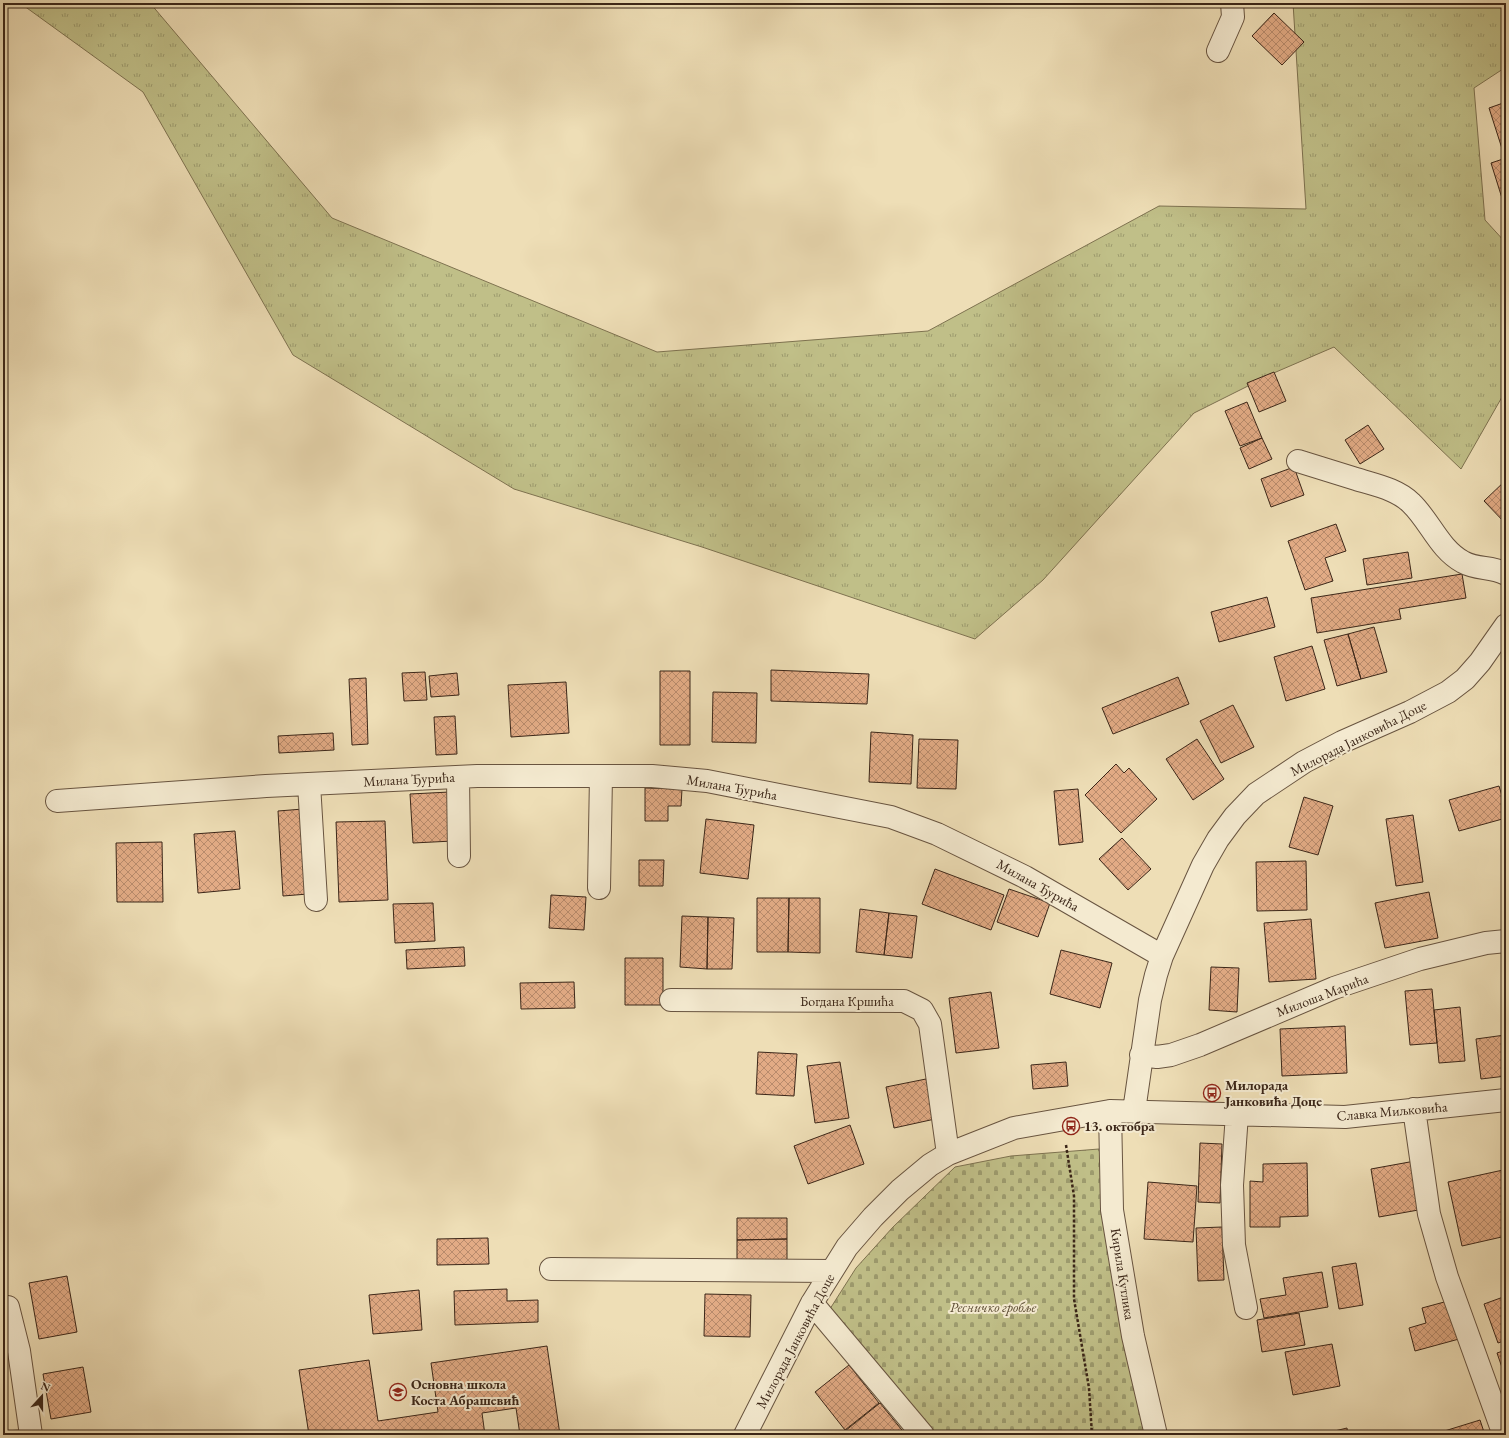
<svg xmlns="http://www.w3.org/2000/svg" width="1509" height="1438" viewBox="0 0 1509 1438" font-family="'EB Garamond',serif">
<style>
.grass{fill:url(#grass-tufts);stroke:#7e7250}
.cemetery{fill:url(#cemetery-stones);stroke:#7e7250}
.building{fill:url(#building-cross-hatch);stroke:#3b2618}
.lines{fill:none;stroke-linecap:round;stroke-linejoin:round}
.minor-casing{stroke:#685440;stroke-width:24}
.path{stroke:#3b2618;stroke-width:2.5;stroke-dasharray:3 2;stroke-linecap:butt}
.minor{stroke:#f4ead0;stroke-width:22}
.labels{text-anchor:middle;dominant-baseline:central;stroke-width:4;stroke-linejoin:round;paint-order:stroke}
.street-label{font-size:14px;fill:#3b2618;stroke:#f4ead0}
.poi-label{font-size:14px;font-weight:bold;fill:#3b2618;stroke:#f4ead0;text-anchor:start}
.park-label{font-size:14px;font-style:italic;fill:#5c4c34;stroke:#f4ead0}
</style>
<defs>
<pattern id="grass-tufts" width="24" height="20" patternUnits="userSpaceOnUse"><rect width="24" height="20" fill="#c0bf88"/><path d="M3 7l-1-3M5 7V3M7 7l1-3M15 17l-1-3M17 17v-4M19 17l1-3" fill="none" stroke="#9d9b6e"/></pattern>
<pattern id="cemetery-stones" width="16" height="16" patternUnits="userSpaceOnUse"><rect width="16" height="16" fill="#c0bf88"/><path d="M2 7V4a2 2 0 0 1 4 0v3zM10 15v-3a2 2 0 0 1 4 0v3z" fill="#9d9b6e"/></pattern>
<pattern id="building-cross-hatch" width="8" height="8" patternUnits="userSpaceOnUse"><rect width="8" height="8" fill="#e2ab85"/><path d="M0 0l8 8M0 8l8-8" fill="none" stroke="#b88b6c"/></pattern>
</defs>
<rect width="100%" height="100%" fill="#eedeb6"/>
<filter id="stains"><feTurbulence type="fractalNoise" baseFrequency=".005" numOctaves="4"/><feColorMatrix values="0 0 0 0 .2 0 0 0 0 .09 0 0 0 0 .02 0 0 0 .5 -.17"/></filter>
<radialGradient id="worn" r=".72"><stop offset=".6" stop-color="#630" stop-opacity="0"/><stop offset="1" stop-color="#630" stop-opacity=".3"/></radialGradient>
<path class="grass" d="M20 3H150L332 218 657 352 928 331 1159 206 1306 209 1293 3H1506V67L1474 88 1485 220 1506 243V390L1461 469 1334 347 1276 372 1194 413 1043 580 975 639 702 547 514 489 293 355 143 92Z"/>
<path class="cemetery" d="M1099 1149 1128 1341 1150 1435H934L828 1312 856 1268 893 1227 955 1167 1011 1156Z"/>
<path class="building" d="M1274 13 1304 42 1282 65 1252 36Z
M1506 102V158H1505L1489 108Z
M1506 158V211L1491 163Z
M1274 372 1286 401 1259 412 1247 383Z
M1247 402 1262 438 1240 446 1225 411Z
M1368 425 1384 449 1360 464 1345 440Z
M1262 438 1272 459 1249 469 1240 448Z
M1294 467 1304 495 1271 507 1261 479Z
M1506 480V524L1484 501Z
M1336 524 1346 551 1325 558 1333 581 1305 590 1288 541Z
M1408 552 1412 578 1367 585 1363 559Z
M1462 574 1466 598 1399 609 1401 619 1317 633 1311 598Z
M1267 597 1275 627 1219 642 1211 612Z
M1374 627 1387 672 1361 679 1348 634Z
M1348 634 1361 679 1337 686 1324 640Z
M1312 646 1325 689 1286 701 1274 657Z
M771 670 869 674 867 704 771 701Z
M660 671H690V745H660Z
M425 672 427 700 404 701 402 673Z
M457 673 459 695 431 697 429 676Z
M1178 677 1189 704 1113 734 1102 708Z
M366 678 368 744 352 745 349 679Z
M566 682 569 733 511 737 508 685Z
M713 692 757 693 756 743 712 742Z
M1233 705 1254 747 1221 763 1200 721Z
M455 716 457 754 436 755 434 717Z
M871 732 913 735 911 784 869 782Z
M333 733 334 750 279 753 278 736Z
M919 739 958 740 956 789 917 788Z
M1197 739 1224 779 1193 800 1166 759Z
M1116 764 1124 773 1129 768 1157 799 1121 833 1085 795Z
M1499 786 1506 809V818L1459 831 1449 800Z
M645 788 682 789 681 806H668V821H645Z
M1078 789 1083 842 1059 845 1054 791Z
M450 792 453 841 413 843 410 794Z
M1304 797 1333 806 1318 855 1289 847Z
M303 809 308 894 283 896 278 811Z
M1413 815 1423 882 1396 886 1386 819Z
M706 819 754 825 748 879 700 873Z
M385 821 388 900 339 902 336 822Z
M235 831 240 889 198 893 194 834Z
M1122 838 1151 869 1128 890 1099 859Z
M162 842 163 902H117L116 843Z
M639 860H664L663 886H639Z
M1306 861 1307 910 1257 911 1256 862Z
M935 869 1004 895 991 930 922 904Z
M1009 889 1050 903 1038 937 997 922Z
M1429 892 1438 938 1385 948 1375 903Z
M551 895 586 897 584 930 549 928Z
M757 898H789L788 952H757Z
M789 898H820V953L788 952Z
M433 903 435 941 395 943 393 904Z
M860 909 889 913 884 955 856 952Z
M889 913 917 916 912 958 884 955Z
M682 916 708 917 707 969 680 967Z
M708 917 734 918 732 969H707Z
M1311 919 1316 979 1269 982 1264 923Z
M464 947 465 966 407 969 406 950Z
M1061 950 1112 963 1100 1008 1050 994Z
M625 958H663V1005H625Z
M1211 967 1239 968 1237 1012 1209 1010Z
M574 982 575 1008 521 1009 520 983Z
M1432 989 1437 1043 1410 1045 1405 991Z
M991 992 999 1048 956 1053 949 998Z
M1460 1007 1465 1061 1439 1063 1434 1010Z
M1345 1026 1347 1073 1282 1076 1280 1029Z
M1505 1035 1506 1076 1481 1079 1476 1039Z
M758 1052 797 1054 794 1096 756 1094Z
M840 1062 849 1118 815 1123 807 1066Z
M1066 1062 1068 1086 1033 1089 1031 1065Z
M926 1079 935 1119 894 1128 886 1087Z
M850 1125 864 1164 808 1184 794 1146Z
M1200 1143 1222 1144 1220 1203 1198 1202Z
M1415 1161 1424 1209 1379 1217 1371 1169Z
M1307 1163 1308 1216 1280 1217V1227H1250V1181L1263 1182V1164Z
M1503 1170 1506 1184V1236L1462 1246 1448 1182Z
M1148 1182 1197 1186 1193 1242 1144 1239Z
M737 1218H787V1239L737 1240Z
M1222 1227 1224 1280 1198 1281 1196 1228Z
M488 1238 489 1264 437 1265V1239Z
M787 1239V1261L737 1262V1240Z
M1356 1263 1363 1305 1339 1309 1332 1267Z
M1322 1272 1328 1307 1264 1318 1260 1299 1286 1295 1283 1278Z
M67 1276 77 1332 39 1339 29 1283Z
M507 1289V1301L538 1300V1322L455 1325 454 1291Z
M419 1290 422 1330 373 1334 369 1295Z
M705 1294 751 1295 750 1337 704 1336Z
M1506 1296V1340L1498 1343 1484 1304Z
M1448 1301 1459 1339 1415 1351 1409 1328 1426 1323 1422 1308Z
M1299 1313 1305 1345 1262 1352 1257 1320Z
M1332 1344 1340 1386 1293 1395 1285 1352Z
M547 1346 560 1435H520L516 1408 482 1413 485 1435H309L299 1370 369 1360 378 1421 438 1412 431 1363Z
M1506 1350V1379L1497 1353Z
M849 1365 879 1403 845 1430 815 1392Z
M83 1367 91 1412 51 1419 43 1374Z
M3 1378 7 1411H3Z
M880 1403 906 1435H840Z
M1480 1420 1485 1435H1438V1433Z
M1347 1428 1348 1435H1318Z
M22 1430V1435H3V1431Z"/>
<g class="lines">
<g class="minor-casing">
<path id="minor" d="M1218 51 1233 17 1232 3
M1298 461C1317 467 1337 473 1356 479 1375 485 1397 489 1411 503 1430 521 1439 549 1463 562 1477 570 1492 566 1506 574
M458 777 459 856
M309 784 316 900
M57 801 266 786 477 776H652L707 781 891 817 937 834 1025 877 1162 956
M599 888 601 776
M671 1000 904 1001 922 1010 930 1024 948 1154
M1141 1055 1157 1057 1171 1055 1200 1045 1334 988 1420 959 1486 943 1506 941
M1414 1109 1429 1214 1447 1277 1504 1435
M1110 1111 1112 1210 1133 1336 1156 1435
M1134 1111 1150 1000 1156 975 1162 956 1203 865 1218 839 1235 816 1256 794 1304 762 1342 742 1410 712 1448 692 1465 679 1480 662 1506 625
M1237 1114 1232 1185 1234 1245 1246 1308
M551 1269 832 1271
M812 1303 923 1435
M8 1307 19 1351 31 1435
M745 1435 812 1303 847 1247 873 1217 900 1190 930 1165 948 1154 1014 1128 1110 1111 1345 1117 1506 1100"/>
</g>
<path class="path" d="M1066 1145 1074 1196V1299L1089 1388 1092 1435"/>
<use href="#minor" class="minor"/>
</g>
<defs>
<g id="bus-ring" transform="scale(0.9)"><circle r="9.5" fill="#f4ead0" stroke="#8f2418" stroke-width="1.5"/><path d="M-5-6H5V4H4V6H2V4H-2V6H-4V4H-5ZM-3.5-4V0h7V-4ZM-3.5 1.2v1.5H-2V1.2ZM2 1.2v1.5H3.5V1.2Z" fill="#8f2418"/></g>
<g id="school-ring" transform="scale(0.9)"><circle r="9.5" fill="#f4ead0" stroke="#8f2418" stroke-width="1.5"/><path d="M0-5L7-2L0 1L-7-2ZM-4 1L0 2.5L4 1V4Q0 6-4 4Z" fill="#8f2418"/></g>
</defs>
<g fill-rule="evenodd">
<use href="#bus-ring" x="1212" y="1093"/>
<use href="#bus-ring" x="1071" y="1126"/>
<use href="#school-ring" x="398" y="1392"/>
</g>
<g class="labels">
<g class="street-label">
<text transform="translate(1358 738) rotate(-27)">Милорада Јанковића Доце</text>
<text transform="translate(409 779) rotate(-3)">Милана Ђурића</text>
<text transform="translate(732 787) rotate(10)">Милана Ђурића</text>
<text transform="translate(1038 885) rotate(29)">Милана Ђурића</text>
<text transform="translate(1322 995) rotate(-21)">Милоша Марића</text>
<text x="847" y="1001">Богдана Кршића</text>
<text transform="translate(1392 1111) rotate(-5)">Славка Миљковића</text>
<text transform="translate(1123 1274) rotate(81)">Кирила Кутлика</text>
<text transform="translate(795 1341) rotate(-62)">Милорада Јанковића Доце</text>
</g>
<g class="poi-label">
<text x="1225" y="1085">Милорада<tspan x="1225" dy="16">Јанковића Доце</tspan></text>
<text x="1084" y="1126">13. октобра</text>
<text x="411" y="1384">Основна школа<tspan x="411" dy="16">Коста Абрашевић</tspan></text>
</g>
<g class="park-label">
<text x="993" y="1307">Ресничко гробље</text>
</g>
</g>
<rect width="1509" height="1438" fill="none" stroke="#eedeb6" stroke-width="16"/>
<rect x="4" y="4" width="1501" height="1430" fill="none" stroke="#3b2618" stroke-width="2"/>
<rect x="8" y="8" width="1493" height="1422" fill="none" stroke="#3b2618"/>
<g transform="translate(42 1396) rotate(21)" stroke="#f4ead0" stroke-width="3" paint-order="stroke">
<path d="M0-3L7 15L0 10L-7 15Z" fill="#3b2618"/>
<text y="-6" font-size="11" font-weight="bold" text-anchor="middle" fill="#3b2618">N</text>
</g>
<rect width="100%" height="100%" filter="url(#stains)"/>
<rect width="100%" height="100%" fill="url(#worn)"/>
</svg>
